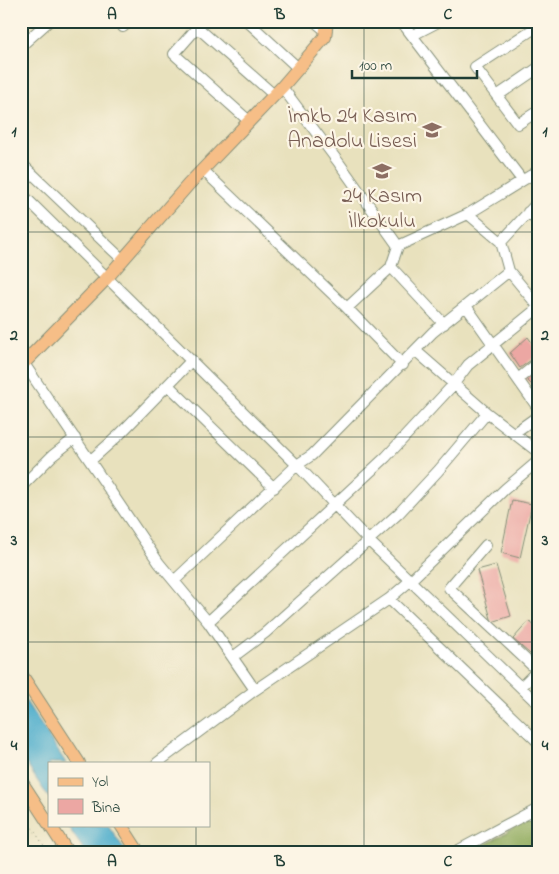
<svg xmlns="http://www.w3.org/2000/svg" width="559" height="874" viewBox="0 0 559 874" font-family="'Indie Flower',sans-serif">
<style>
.forest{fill:#91ac5e;stroke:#587449}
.water{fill:#4dadcc;stroke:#367580}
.building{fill:#eca7a3}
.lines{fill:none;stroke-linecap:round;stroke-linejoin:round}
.minor-casing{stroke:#848f78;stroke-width:12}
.major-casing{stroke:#848f78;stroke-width:14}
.path{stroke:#848f78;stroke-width:1;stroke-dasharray:1 4;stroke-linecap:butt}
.minor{stroke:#fff;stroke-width:10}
.major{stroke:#f6be87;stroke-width:12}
.grid{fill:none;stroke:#1f3d34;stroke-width:1;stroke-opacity:0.55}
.labels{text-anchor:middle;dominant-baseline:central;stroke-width:4.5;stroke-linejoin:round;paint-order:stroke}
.education-label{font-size:22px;fill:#785e54;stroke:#fcf5e5;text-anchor:end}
.neatline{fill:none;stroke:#1f3d34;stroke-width:2}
.grid-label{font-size:16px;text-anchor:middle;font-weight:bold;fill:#1f3d34}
</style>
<rect width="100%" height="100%" fill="#fcf5e5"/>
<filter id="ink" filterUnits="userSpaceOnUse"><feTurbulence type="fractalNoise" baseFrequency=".02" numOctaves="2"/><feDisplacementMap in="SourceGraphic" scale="10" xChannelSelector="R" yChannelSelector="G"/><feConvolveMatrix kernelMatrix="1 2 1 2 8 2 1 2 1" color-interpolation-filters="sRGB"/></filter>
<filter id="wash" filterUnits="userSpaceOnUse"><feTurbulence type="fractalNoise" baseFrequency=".0096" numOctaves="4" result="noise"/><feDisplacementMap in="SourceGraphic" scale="20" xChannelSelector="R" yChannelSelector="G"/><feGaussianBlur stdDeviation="1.12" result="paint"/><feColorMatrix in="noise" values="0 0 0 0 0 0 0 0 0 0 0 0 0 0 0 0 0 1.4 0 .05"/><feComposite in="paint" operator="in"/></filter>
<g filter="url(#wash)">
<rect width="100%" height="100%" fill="#e8e1bd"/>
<path class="forest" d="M538 815V853H470Z"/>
<path class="water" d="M21 694 66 763H49V798L21 756Z
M67 825H108L127 853H86Z"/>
<g id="blocks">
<path class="building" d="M528 337 538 351V355L520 368 510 353Z
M535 370 538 374V385L534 387 525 378Z
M538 423V438L530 431Z
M512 500 532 504 520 558 501 553Z
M496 565 511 616 492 622 477 570Z
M529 621 538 629V661L513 639Z"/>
</g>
</g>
<g filter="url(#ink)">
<use href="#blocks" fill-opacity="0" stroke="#848f78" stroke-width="1"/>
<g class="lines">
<g class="minor-casing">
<path id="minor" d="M203 21 174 54 249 121
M247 21 298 68
M314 21 326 31
M401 21 522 180
M538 26 475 67 518 124 538 111
M123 27 130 21
M197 27 274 95
M413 35 440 21
M21 46 49 21
M282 87 339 163 398 246 391 267 444 324
M497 96 538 68
M21 163 123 260
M203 170 347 308 403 365
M21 193 297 465 368 540 538 704
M528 212 538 222
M468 214 538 171
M398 246 468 214 501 242
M509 271 538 306
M466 306 538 408
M347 308 391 267
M416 351 487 413 538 452
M21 359 159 563 208 622 255 690
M518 379 538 363
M168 385 274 488
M514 433 538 416
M90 461 120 434 192 360
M21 487 52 456 75 438
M486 545 449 588 538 671
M174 581 297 465 312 455 433 332 509 271 501 242 538 202
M389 599 538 742
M208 622 386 457 453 385 468 365 538 308
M233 657 265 633 399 513 438 471 487 413
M521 687 537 671
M157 763 255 690 389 599 410 581 505 489 538 461
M453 853 538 808"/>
</g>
<g class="major-casing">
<path id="major" d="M21 366 106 279 188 185 282 87 325 37 327 21
M21 674 79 763
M21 781 49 824
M50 825 68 853
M121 825 139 853"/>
</g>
<path class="path" d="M21 811 49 853"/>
<use href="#minor" class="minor"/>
<use href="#major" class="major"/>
</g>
</g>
<path class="grid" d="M196 21V763M364 21V853M21 232H538M21 437H538M21 642H538M196 825V853"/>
<defs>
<g id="school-bare" transform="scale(1.5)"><path d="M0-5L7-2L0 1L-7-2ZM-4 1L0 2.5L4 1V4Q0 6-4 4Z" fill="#8d6e63" stroke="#fcf5e5" stroke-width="2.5" paint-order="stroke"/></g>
</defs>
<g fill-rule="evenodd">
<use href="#school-bare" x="432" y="130"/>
<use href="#school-bare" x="382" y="171"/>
</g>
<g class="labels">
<g class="education-label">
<text x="417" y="117">İmkb 24 Kasım<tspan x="417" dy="25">Anadolu Lisesi</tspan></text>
<text x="382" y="197" text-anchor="middle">24 Kasım<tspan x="382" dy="25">İlkokulu</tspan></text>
</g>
</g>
<rect width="559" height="874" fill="none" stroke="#fcf5e5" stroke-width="55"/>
<rect x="48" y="762" width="162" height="65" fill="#fcf5e5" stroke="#a4ab9e"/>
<rect x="58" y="778" width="25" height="8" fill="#f6be87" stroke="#a4ab9e"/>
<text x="92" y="786" font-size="15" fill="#1f3d34">Yol</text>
<rect x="58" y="799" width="25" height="15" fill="#eca7a3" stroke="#a4ab9e"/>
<text x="92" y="812" font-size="15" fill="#1f3d34">Bina</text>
<path d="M352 70v8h125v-8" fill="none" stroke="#1f3d34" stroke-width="2.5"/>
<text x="359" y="70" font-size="15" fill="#1f3d34" stroke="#fcf5e5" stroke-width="4" paint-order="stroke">100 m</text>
<rect x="28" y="28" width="504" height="818" class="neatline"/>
<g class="grid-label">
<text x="112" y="19">A</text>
<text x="280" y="19">B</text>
<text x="448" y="19">C</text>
<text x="14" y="136">1</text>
<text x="545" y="136">1</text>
<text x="14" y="340">2</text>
<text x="545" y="340">2</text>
<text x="14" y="545">3</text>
<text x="545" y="545">3</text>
<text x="14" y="750">4</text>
<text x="545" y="750">4</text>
<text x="112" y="866">A</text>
<text x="280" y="866">B</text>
<text x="448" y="866">C</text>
</g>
</svg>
